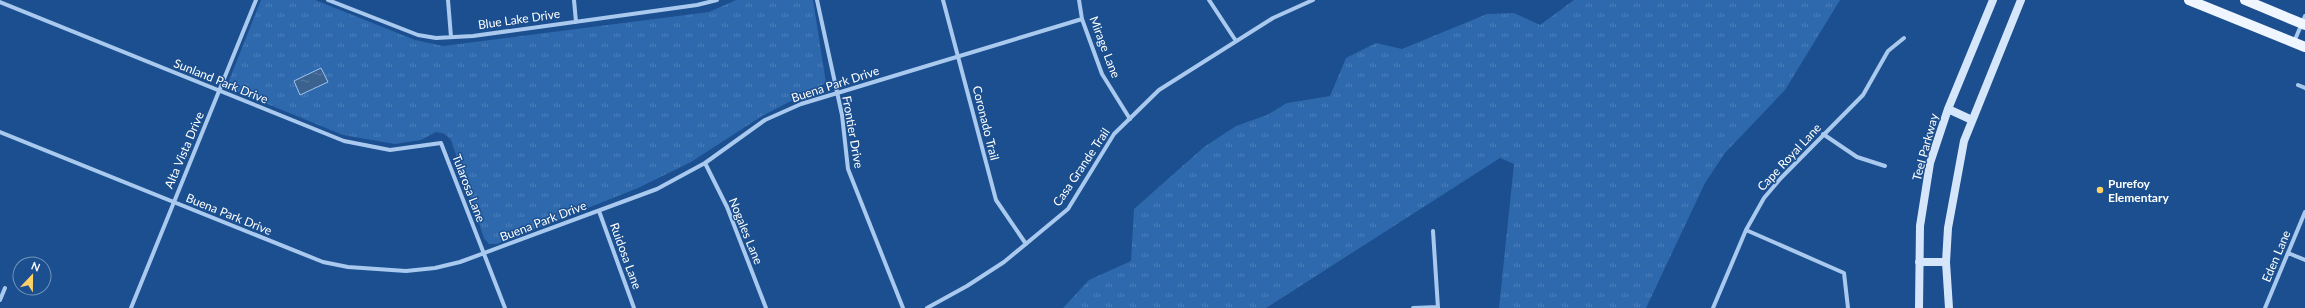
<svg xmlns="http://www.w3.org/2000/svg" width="2305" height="308" viewBox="0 0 2305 308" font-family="Lato,sans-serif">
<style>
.grass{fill:url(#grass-tufts)}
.water{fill:url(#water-ripples);stroke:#9cc4f0}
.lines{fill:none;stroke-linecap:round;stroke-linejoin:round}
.street{stroke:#a9c9ee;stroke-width:4}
.secondary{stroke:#d6e6fa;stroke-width:8}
.primary{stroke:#f0f6ff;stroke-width:10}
.poi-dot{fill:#ffd166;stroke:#1b4f8f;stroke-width:1.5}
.labels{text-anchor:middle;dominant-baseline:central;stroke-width:3;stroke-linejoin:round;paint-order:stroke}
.street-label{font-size:12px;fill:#fff;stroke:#1b4f8f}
.poi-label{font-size:12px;font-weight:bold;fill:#fff;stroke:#1b4f8f;text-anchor:start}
</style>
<defs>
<pattern id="grass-tufts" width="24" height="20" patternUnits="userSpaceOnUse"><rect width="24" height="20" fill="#2e69ad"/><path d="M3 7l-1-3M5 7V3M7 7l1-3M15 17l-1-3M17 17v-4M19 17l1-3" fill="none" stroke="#4d80b9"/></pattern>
<pattern id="water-ripples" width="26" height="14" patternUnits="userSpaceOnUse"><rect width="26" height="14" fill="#3c6290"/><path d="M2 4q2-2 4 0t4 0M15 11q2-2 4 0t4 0" fill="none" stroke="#597aa1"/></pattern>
</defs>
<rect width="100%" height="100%" fill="#1b4f8f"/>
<path class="grass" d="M261 0H315L415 40 443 46 709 12 736 0H813L826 83 762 116 691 162 638 188 497 244H489L484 238 451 140 445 134 436 132 421 140 395 144 343 135 231 89 228 83Z
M1574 0H1840L1785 90 1725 153 1705 183 1646 308H1499L1514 164 1500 158 1266 308H1063L1089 280 1131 261 1134 209 1204 147 1236 126 1267 115 1287 103 1330 96 1346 58 1376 43 1402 49 1487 14 1514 13 1540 25Z"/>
<path class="water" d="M321 68 328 82 300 95 294 81Z"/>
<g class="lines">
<path class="street" d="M328 0 418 35 436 38 473 36 697 5 717 0
M448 0 451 37
M574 0 576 22
M817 0 842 115 848 169 903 308
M943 0 996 200 1026 244
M1079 0 1082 19 1102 74 1130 119
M1209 0 1236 41
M0 2 344 141 390 150 441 143 505 308
M2294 42 2305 16
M2298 85 2305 88
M0 132 323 262 348 267 406 271 435 268 460 262 657 189 705 163 765 120 801 104 1082 19
M1823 134 1857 157 1885 166
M705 163 727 207 766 308
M599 211 634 308
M1746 230 1844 273 1848 308
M1433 231 1438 308
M2288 253 2305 260
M0 300 5 288
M131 308 256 0
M927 308 967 286 1004 262 1068 209 1114 134 1159 90 1273 18 1313 0
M1413 308 1438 307
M1713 308 1746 230 1764 198 1781 178 1863 95 1888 51 1904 38
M2265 308 2305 212"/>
<path class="secondary" d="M1948 109 1972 120
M1919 262H1946
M1919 308 1920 226 1930 163 1948 109 1993 0
M1949 308 1946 262 1948 228 1964 141 2021 0"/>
<path class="primary" d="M2189 0 2305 47
M2245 0 2305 25"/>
</g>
<circle class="poi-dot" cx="2100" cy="190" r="4"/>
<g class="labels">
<g class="street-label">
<text transform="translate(519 19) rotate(-8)">Blue Lake Drive</text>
<text transform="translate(1105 47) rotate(69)">Mirage Lane</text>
<text transform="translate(221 81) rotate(22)">Sunland Park Drive</text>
<text transform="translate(835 84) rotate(-18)">Buena Park Drive</text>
<text transform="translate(986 123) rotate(76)">Coronado Trail</text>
<text transform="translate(853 132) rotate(80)">Frontier Drive</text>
<text transform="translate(1925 147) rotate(-75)">Teel Parkway</text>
<text transform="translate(184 150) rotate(-67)">Alta Vista Drive</text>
<text transform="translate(1789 157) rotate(-47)">Cape Royal Lane</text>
<text transform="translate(1081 167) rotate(-56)">Casa Grande Trail</text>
<text transform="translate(469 188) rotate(69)">Tularosa Lane</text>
<text transform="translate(229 214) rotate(22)">Buena Park Drive</text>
<text transform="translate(543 221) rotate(-21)">Buena Park Drive</text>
<text transform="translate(746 231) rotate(68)">Nogales Lane</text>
<text transform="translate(626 256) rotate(70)">Ruidosa Lane</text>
<text transform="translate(2276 256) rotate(-67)">Eden Lane</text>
</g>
<g class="poi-label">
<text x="2108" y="183">Purefoy<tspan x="2108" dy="14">Elementary</tspan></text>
</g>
</g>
<g transform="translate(32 276) rotate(22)"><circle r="19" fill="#1b4f8f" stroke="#7695bc"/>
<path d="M0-3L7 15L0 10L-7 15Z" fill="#ffd166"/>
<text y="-6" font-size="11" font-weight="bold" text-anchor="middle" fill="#ffffff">N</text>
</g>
</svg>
